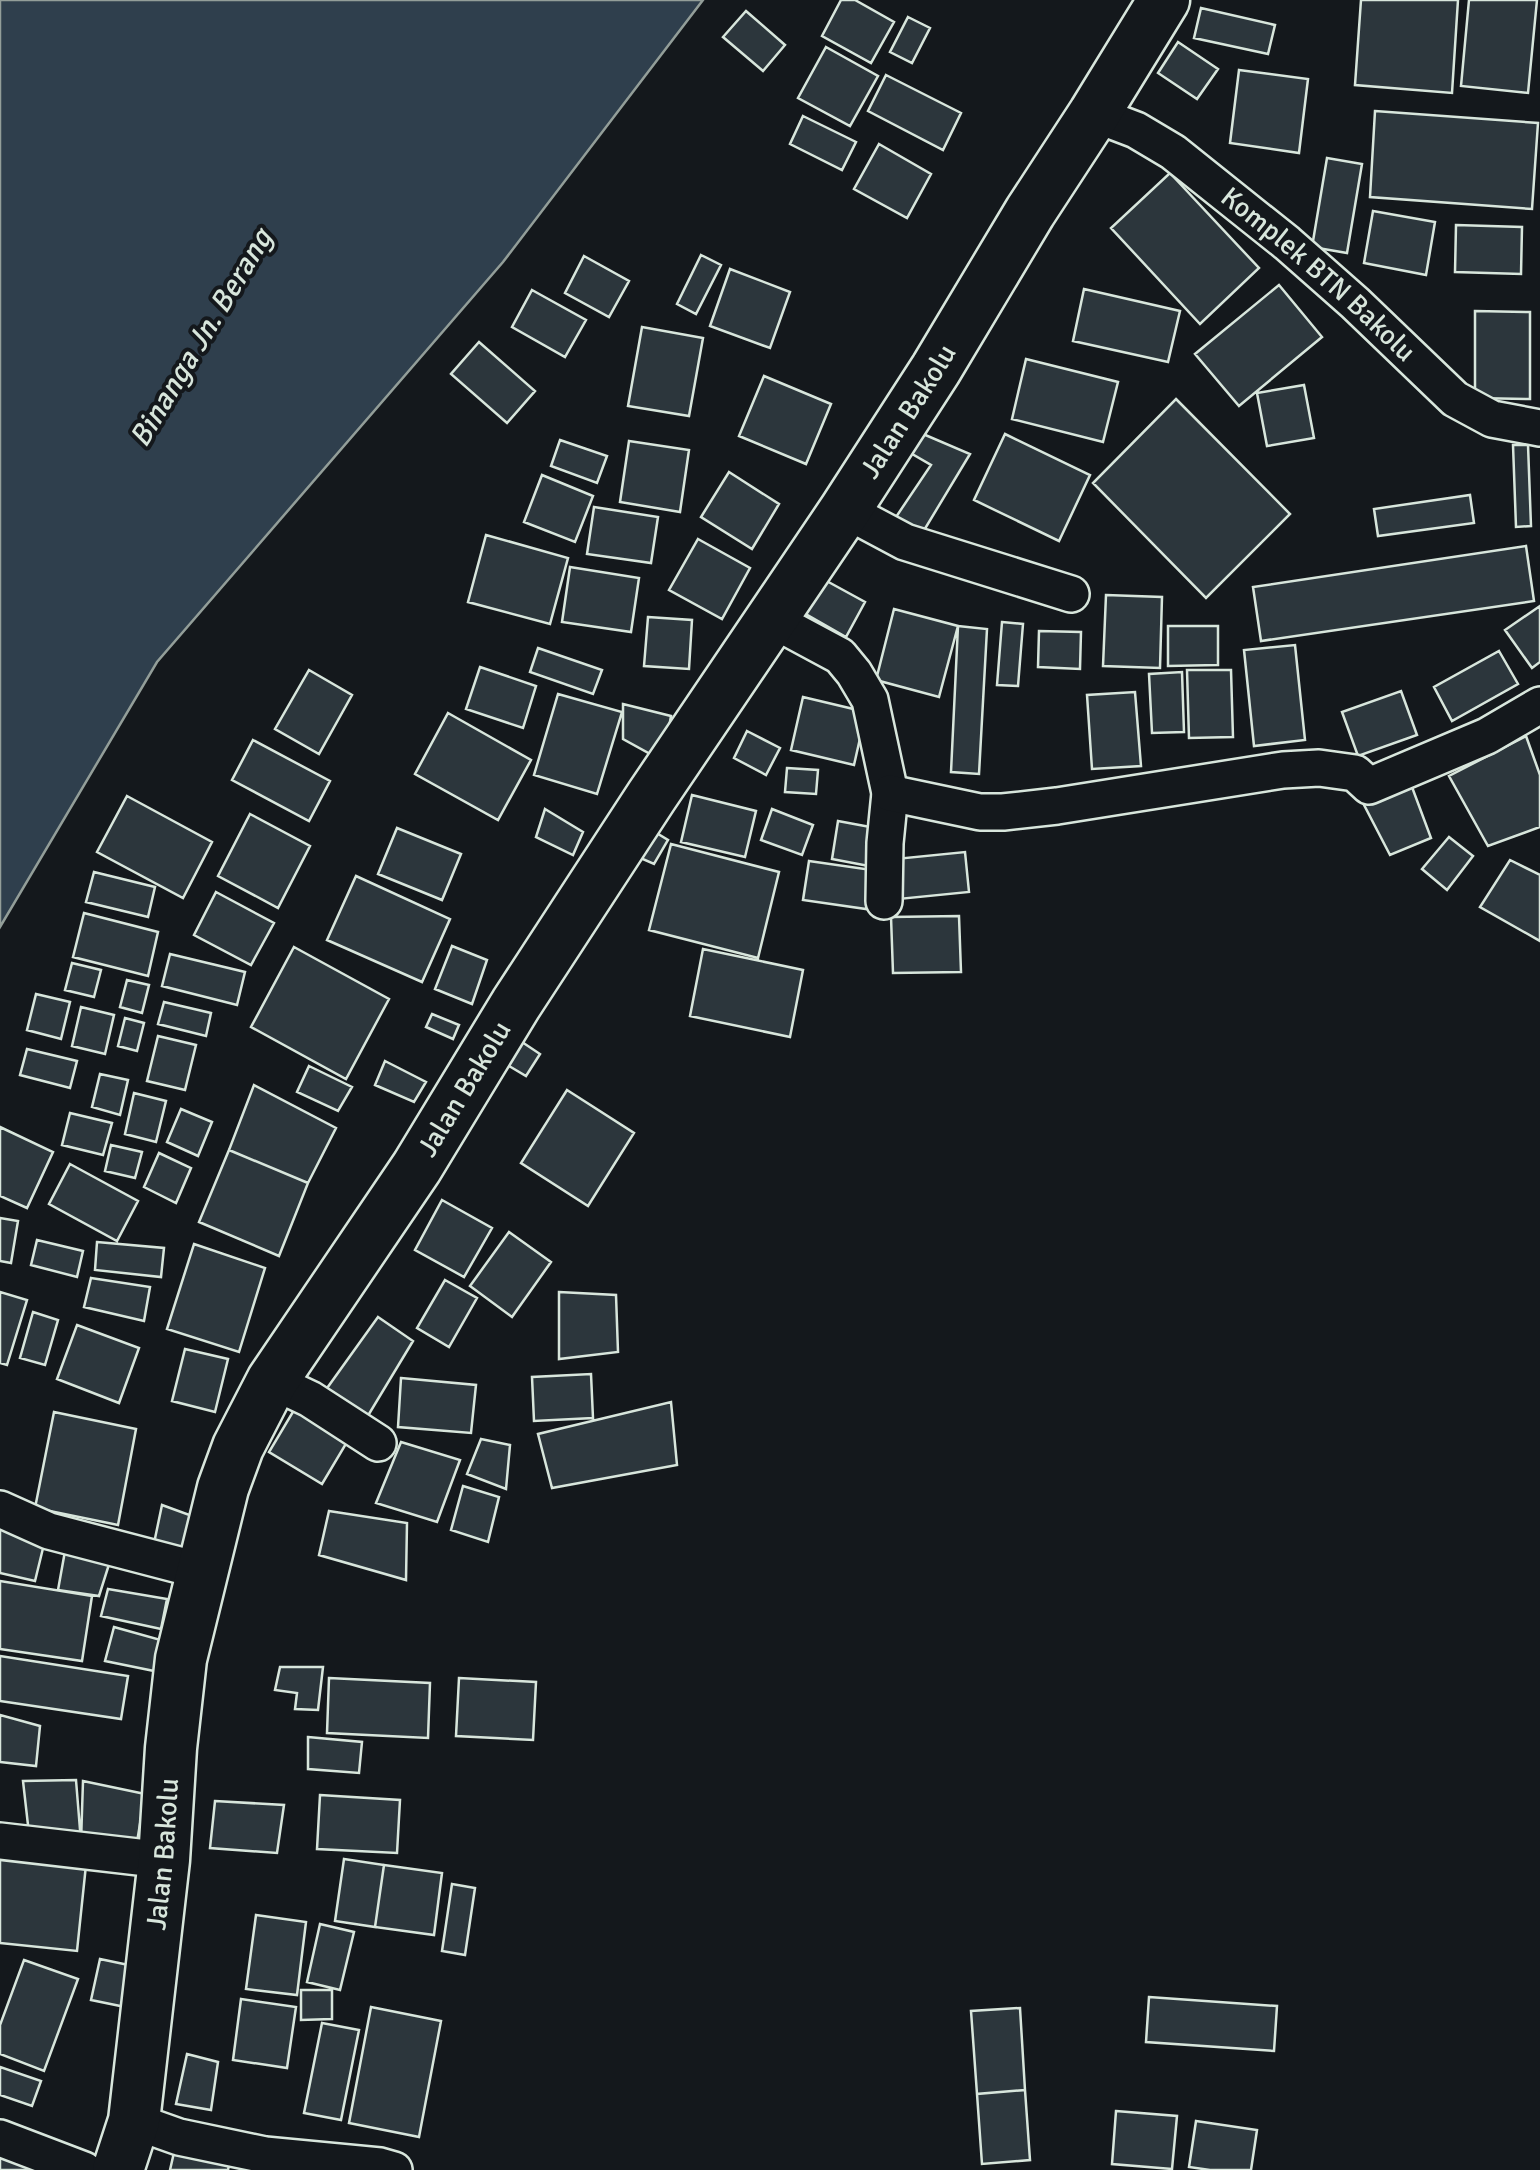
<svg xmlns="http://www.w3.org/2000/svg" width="1540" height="2170" viewBox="0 0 1540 2170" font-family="Signika,sans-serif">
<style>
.water{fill:#2f3f4d;stroke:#939e99;stroke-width:2.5}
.building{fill:#2c363c;stroke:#d8e6dc;stroke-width:2.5}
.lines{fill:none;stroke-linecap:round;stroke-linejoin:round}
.minor-casing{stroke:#d8e6dc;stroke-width:40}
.secondary-casing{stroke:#d8e6dc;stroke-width:55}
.minor{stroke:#14181c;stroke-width:35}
.secondary{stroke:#14181c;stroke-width:50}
.labels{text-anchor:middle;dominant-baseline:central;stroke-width:8;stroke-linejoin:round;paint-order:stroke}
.street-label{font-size:28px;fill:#d8e6dc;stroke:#14181c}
.water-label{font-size:30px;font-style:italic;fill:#d8e6dc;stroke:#14181c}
</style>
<rect width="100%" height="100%" fill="#14181c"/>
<path class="water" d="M0 0H703L503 262 157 662 0 927Z"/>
<path class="building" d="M841 0H855L894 22 871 63 822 36Z
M1361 0H1458L1452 93 1355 85Z
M1469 0H1537L1528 93 1461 86Z
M1201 8 1275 25 1268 54 1194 38Z
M746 11 785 45 763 71 723 37Z
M908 17 930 28 912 63 890 52Z
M1178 42 1218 69 1197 99 1158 73Z
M826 47 878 76 850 126 798 98Z
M1239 70 1308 79 1299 153 1230 143Z
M886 75 961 113 943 150 868 111Z
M1375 111 1538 123 1532 209 1370 197Z
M803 116 856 142 842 170 790 144Z
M879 144 931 174 907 218 854 189Z
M1327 158 1362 164 1347 253 1312 247Z
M1170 173 1259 268 1200 324 1111 228Z
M1373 211 1435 222 1426 275 1364 263Z
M1456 225 1522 227 1521 274 1455 272Z
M701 255 721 265 696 314 677 304Z
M584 256 629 281 609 317 565 293Z
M730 269 790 292 770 348 710 326Z
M1279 285 1322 337 1239 406 1195 354Z
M1084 289 1180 311 1168 362 1073 341Z
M532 290 586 320 565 357 512 327Z
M1475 311 1530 312V399L1475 398Z
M642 327 703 338 689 416 628 406Z
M479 342 535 391 507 423 451 374Z
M1026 359 1118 382 1103 442 1012 419Z
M764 376 831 404 806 464 739 436Z
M1304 385 1314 438 1267 446 1257 393Z
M1176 399 1290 514 1206 598 1093 483Z
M916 431 970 454 923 532 896 517 931 465 907 451Z
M1005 434 1090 475 1059 541 974 500Z
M560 440 607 456 597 483 551 466Z
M629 441 689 450 680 512 620 502Z
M1513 445H1528L1531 526 1516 527Z
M729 472 779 504 752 549 701 517Z
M542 475 593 496 575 542 524 522Z
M1470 495 1474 523 1378 536 1374 509Z
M594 507 658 517 651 563 587 554Z
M486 535 568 558 550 624 468 602Z
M698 539 750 568 722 619 669 590Z
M1526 546 1534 601 1261 641 1253 587Z
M570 567 639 578 631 632 562 622Z
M823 579 865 602 846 637 804 613Z
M1106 595 1162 597 1160 668 1103 666Z
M1540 606V662L1532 668 1505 630Z
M894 609 958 626 939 697 876 680Z
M648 617 692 620 689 669 644 666Z
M1002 622 1023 624 1018 686 997 685Z
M958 626 987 629 979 774 951 772Z
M1168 626H1218V665L1168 666Z
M1039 631 1081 632 1080 669 1038 667Z
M1295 645 1305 740 1254 746 1244 650Z
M538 648 602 670 593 694 530 672Z
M1499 651 1518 684 1452 721 1434 687Z
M480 667 536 686 523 728 466 709Z
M309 670 352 695 319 754 275 729Z
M1187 670H1231L1233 737 1189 738Z
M1182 672 1184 732 1152 733 1149 674Z
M1401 691 1417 735 1358 756 1342 712Z
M1135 692 1141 766 1092 769 1087 695Z
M558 694 622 712 597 794 534 775Z
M803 697 866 712 854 765 791 750Z
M623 704 671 716 663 761 623 739Z
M448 713 531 760 498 820 415 774Z
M747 731 780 748 766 775 734 758Z
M1526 736 1540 775V827L1488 846 1449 776Z
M253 740 330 781 309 821 232 780Z
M787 768 818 770 816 794 785 792Z
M1409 779 1431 838 1390 855 1362 801Z
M692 795 756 811 745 857 681 842Z
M127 796 212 842 183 898 97 852Z
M545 809 583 832 573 855 536 837Z
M772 809 813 825 802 855 761 840Z
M250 814 310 846 278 908 218 876Z
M838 821 881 829 874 867 832 859Z
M640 823 668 840 654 864 629 853Z
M397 828 461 854 442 900 378 874Z
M1449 837 1473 856 1447 890 1422 869Z
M671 844 779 872 758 958 649 930Z
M965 852 969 892 899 899 895 859Z
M1510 860 1540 875V941L1480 907Z
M809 861 872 870 866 909 803 900Z
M94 872 155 887 148 917 86 902Z
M356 876 450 919 422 982 327 940Z
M216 892 274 923 251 965 194 935Z
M84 913 158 932 148 976 73 957Z
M959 916 961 972 893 973 891 917Z
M452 946 487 960 472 1004 435 989Z
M294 947 389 999 346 1079 251 1027Z
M703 949 803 970 790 1037 690 1016Z
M170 954 245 972 237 1005 162 986Z
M72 963 101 970 94 997 65 990Z
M127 980 149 985 142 1013 120 1007Z
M36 994 70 1002 61 1039 27 1030Z
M164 1002 211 1013 206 1036 158 1024Z
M81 1007 114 1015 105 1054 72 1046Z
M432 1014 459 1025 453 1039 426 1027Z
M125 1018 144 1023 137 1051 118 1046Z
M158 1036 196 1045 185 1090 147 1081Z
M519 1040 540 1054 526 1076 504 1063Z
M27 1049 77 1061 70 1088 20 1075Z
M385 1061 426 1082 414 1102 375 1085Z
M309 1066 352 1087 338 1111 297 1092Z
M100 1074 128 1080 120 1115 92 1107Z
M254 1085 336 1128 308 1183 229 1150Z
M567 1090 634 1133 588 1206 521 1163Z
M134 1093 166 1101 156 1142 125 1134Z
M181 1109 212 1122 198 1156 167 1142Z
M70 1113 112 1123 103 1155 62 1145Z
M0 1127 53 1152 27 1208 0 1196Z
M111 1145 142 1152 135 1178 105 1171Z
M229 1150 308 1183 279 1256 199 1222Z
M159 1153 191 1168 176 1203 144 1187Z
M70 1164 138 1201 117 1241 49 1204Z
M442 1200 492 1228 464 1277 415 1250Z
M0 1218 18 1221 11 1263 0 1261Z
M509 1232 551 1262 512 1317 470 1286Z
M37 1240 83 1251 77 1277 31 1265Z
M97 1242 164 1248 161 1277 95 1270Z
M194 1244 265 1268 239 1352 167 1329Z
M91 1278 150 1287 144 1321 84 1307Z
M445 1280 477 1298 449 1347 417 1328Z
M0 1292 27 1300 7 1365 0 1363Z
M559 1292 616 1295 618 1352 559 1359Z
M33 1312 58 1320 45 1365 20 1358Z
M378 1317 413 1341 366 1419 325 1391Z
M77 1325 139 1348 119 1403 57 1379Z
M185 1349 228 1359 215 1412 172 1401Z
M591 1374 593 1418 534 1421 532 1377Z
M401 1378 476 1385 471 1433 398 1427Z
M300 1400 353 1432 322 1484 269 1452Z
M671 1402 677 1465 552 1488 538 1434Z
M54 1412 136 1429 118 1525 35 1508Z
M481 1439 510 1445 506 1489 467 1474Z
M401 1442 460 1460 437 1522 376 1503Z
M463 1486 499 1497 488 1542 451 1530Z
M162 1505 195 1517 185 1557 153 1548Z
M329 1511 407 1523 406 1580 319 1555Z
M0 1524 46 1536 35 1581 0 1573Z
M67 1540 112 1555 99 1596 58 1590Z
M0 1581 92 1596 82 1661 0 1649Z
M108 1589 167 1599 161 1629 101 1616Z
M114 1627 168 1642 159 1672 105 1661Z
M0 1656 128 1676 121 1719 0 1701Z
M280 1667H323L318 1710 295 1709 297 1693 275 1690Z
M329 1678 430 1683 428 1738 327 1733Z
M459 1678 536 1682 533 1740 456 1736Z
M0 1715 40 1726 36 1766 0 1762Z
M308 1737 362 1742 359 1773 308 1769Z
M76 1780 81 1842 29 1834 23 1781Z
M83 1781 145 1794 137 1842H81Z
M320 1795 400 1800 397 1853 317 1849Z
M215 1801 284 1805 277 1853 210 1848Z
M0 1856 86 1865 77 1951 0 1943Z
M344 1859 384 1865 375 1927 335 1921Z
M384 1865 442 1873 434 1935 375 1927Z
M452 1884 475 1888 465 1955 442 1951Z
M256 1915 306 1922 297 1995 246 1989Z
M320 1924 354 1932 340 1990 307 1982Z
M100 1959 138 1967 130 2008 91 2000Z
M24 1960 78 1979 44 2071 0 2054V2025Z
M301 1990H332V2019L301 2020Z
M1149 1997 1277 2006 1274 2051 1146 2042Z
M241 1999 296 2007 287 2068 233 2060Z
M371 2007 441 2021 419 2137 349 2123Z
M1020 2008 1025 2090 977 2094 971 2011Z
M322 2023 359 2030 341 2120 304 2113Z
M187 2054 218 2062 211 2110 176 2104Z
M0 2067 41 2081 32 2106 0 2095Z
M1025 2090 1030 2160 982 2164 977 2094Z
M1116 2111 1177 2116 1172 2169 1112 2164Z
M1196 2121 1257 2130 1251 2170H1210L1189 2167Z
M175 2148 230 2161 228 2170H170Z
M0 2155 35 2170H0Z"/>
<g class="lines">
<g class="minor-casing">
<g id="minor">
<path id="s1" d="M1094 114 1136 130 1173 152 1287 243 1355 303 1455 399 1492 419 1540 428"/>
<path d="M845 510 905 542 1071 594"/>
<path d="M771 619 840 656 854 673 870 700 890 793 885 843 884 901"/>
<path d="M890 793 980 812H1003L1057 806 1283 770 1319 768 1355 773 1369 786 1487 736 1540 705"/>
<path d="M272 1381 310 1399 378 1443"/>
<path d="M0 1509 49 1531 202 1571"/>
<path d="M0 1841 164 1860"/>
<path d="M134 2121 179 2137 265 2155 380 2166 394 2170"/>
<path d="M0 2138 84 2170"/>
</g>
</g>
<g class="secondary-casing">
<g id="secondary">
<path id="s2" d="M118 2170 134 2121 164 1860 171 1748 181 1659 223 1488 238 1447 272 1381 417 1167 516 1004 651 797 845 510 936 369 1030 212 1094 114 1164 0"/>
</g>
</g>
<use href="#minor" class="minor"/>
<use href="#secondary" class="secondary"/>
</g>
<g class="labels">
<g class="street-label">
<text stroke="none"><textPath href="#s1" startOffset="278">Komplek BTN Bakolu</textPath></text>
<text stroke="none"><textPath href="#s2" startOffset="1970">Jalan Bakolu</textPath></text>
<text stroke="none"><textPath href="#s2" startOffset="1160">Jalan Bakolu</textPath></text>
<text stroke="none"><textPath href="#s2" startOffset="320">Jalan Bakolu</textPath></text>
</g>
<g class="water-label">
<text transform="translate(201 338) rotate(-59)">Binanga Jn. Berang</text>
</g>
</g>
</svg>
